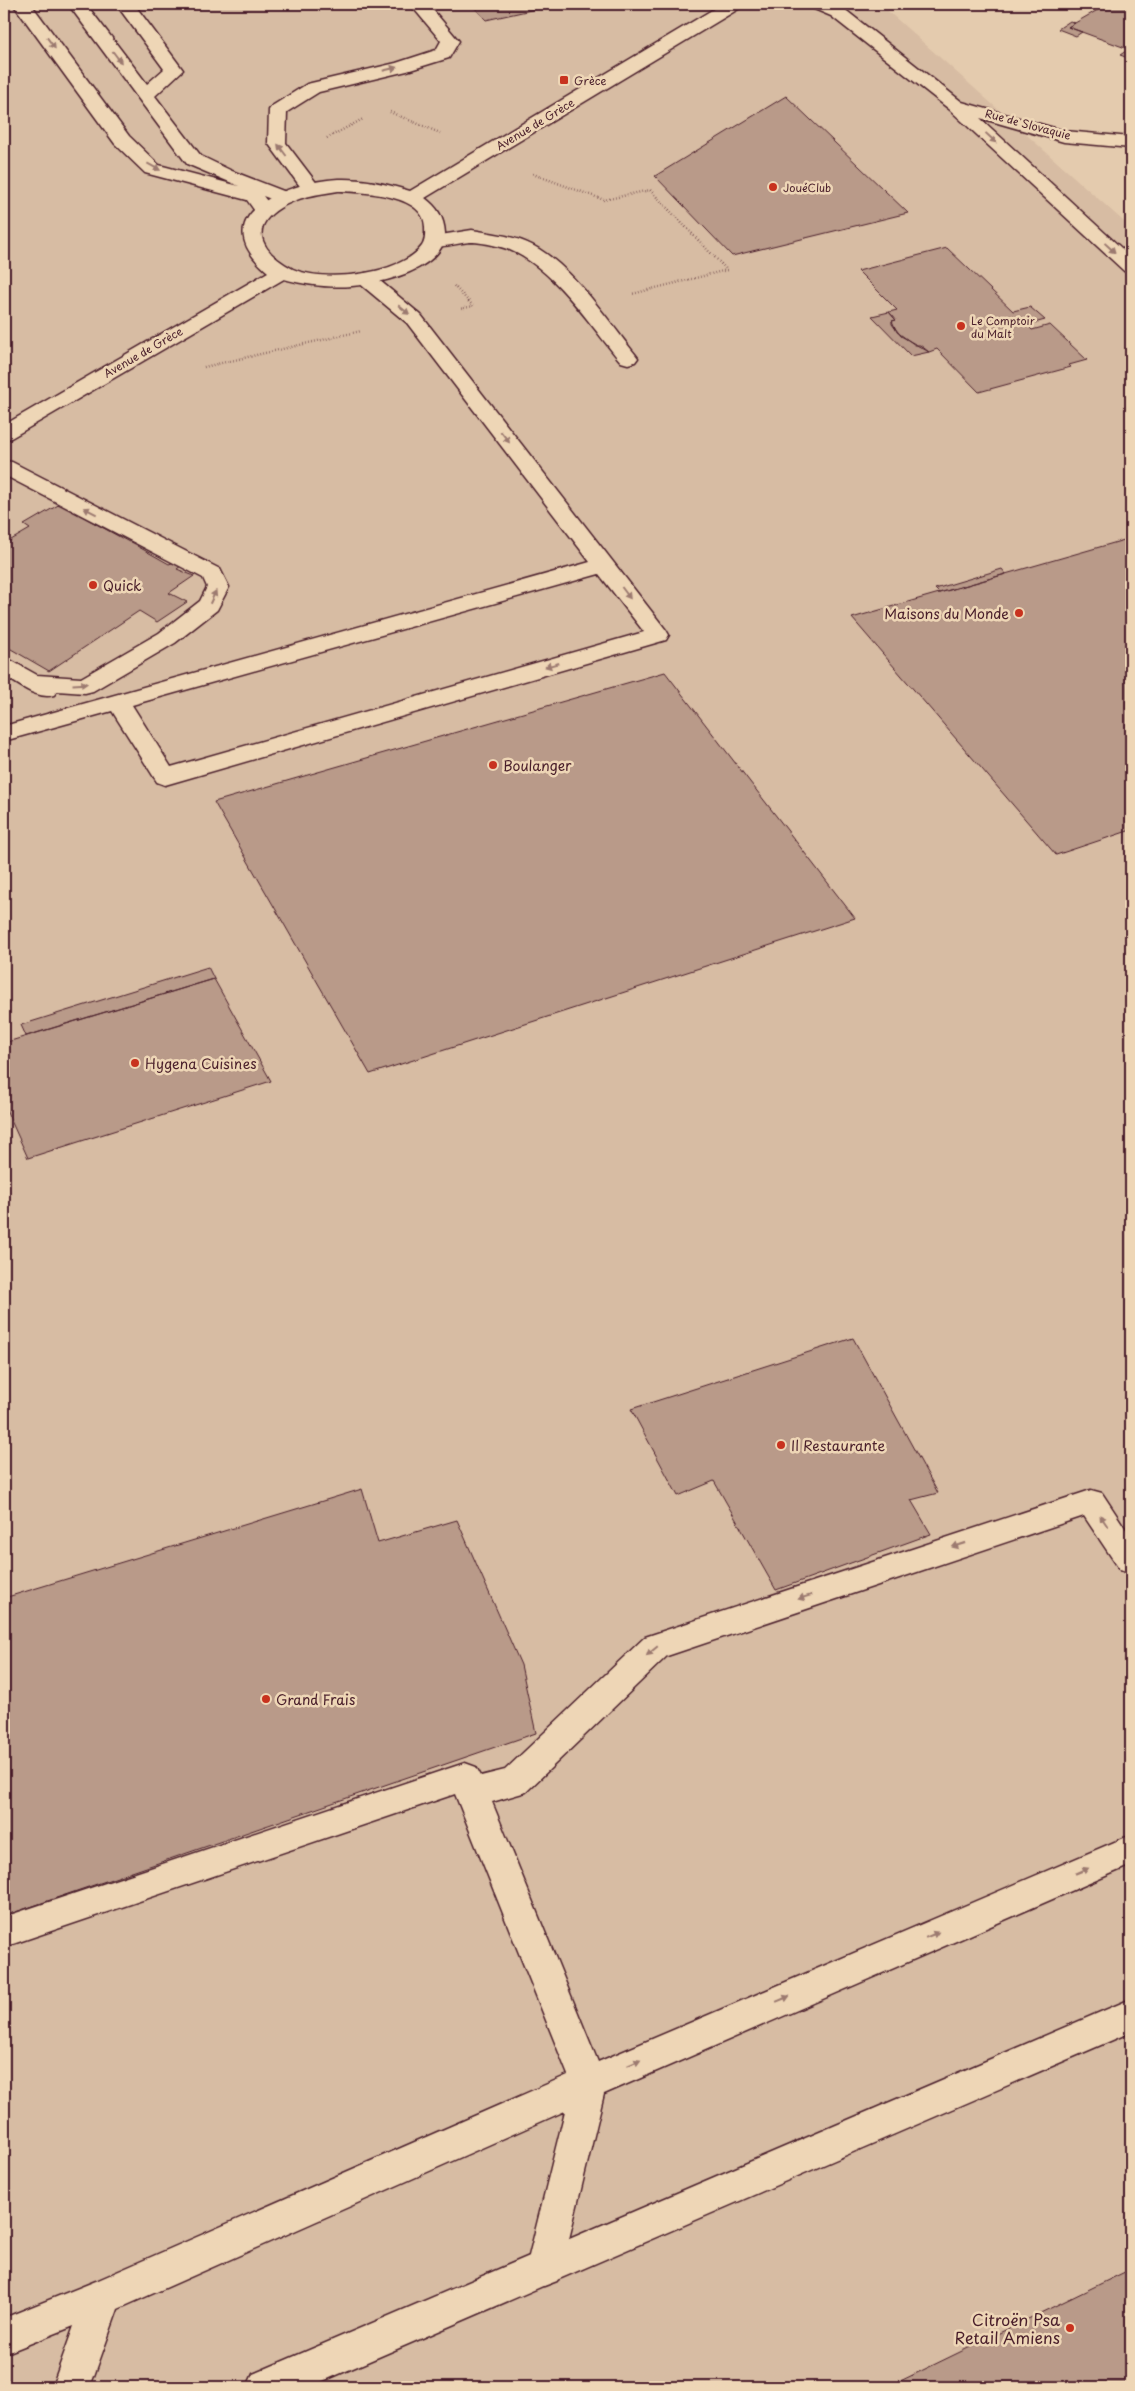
<svg xmlns="http://www.w3.org/2000/svg" width="1135" height="2391" viewBox="0 0 1135 2391" font-family="'Playpen Sans',sans-serif">
<style>
.built{fill:#d7bca3}
.building{fill:#b99a89;stroke:#4a1f2b}
.lines{fill:none;stroke-linecap:round;stroke-linejoin:round}
.service-casing{stroke:#4a1f2b;stroke-width:3}
.minor-casing{stroke:#4a1f2b;stroke-width:3}
.path{stroke:#4a1f2b;stroke-width:2.5;stroke-dasharray:0.5 2.5;stroke-linecap:butt}
.service{fill:#eed6b6;fill-rule:evenodd}
.minor{fill:#eed6b6;fill-rule:evenodd}
.oneway{fill:#9c7a70}
.poi-dot{fill:#c8321e;stroke:#eed6b6;stroke-width:2}
.labels{text-anchor:middle;dominant-baseline:central;stroke-width:5;stroke-linejoin:round;paint-order:stroke}
.far-poi-label{font-size:11px;fill:#4a1f2b;stroke:#eed6b6;text-anchor:start}
.far-street-label{font-size:11px;fill:#4a1f2b;stroke:#eed6b6}
.poi-label{font-size:14px;fill:#4a1f2b;stroke:#eed6b6;text-anchor:start}
.near-poi-label{font-size:16px;fill:#4a1f2b;stroke:#eed6b6;text-anchor:end}
</style>
<rect width="100%" height="100%" fill="#e4cbae"/>
<filter id="ink" filterUnits="userSpaceOnUse"><feTurbulence type="fractalNoise" baseFrequency=".02" numOctaves="2"/><feDisplacementMap in="SourceGraphic" scale="10" xChannelSelector="R" yChannelSelector="G"/><feConvolveMatrix kernelMatrix="1 2 1 2 8 2 1 2 1" color-interpolation-filters="sRGB"/></filter>
<g filter="url(#ink)">
<path class="built" d="M4 4H880L1131 228V2387H4Z"/>
<path class="building" d="M471 4H558L486 20Z
M1108 4H1131V50L1068 27Z
M1070 21 1075 23 1068 27 1082 32 1076 36 1058 29Z
M1129 49 1131 50V59L1120 55Z
M786 96 908 213 732 256 655 176Z
M947 248 1013 311 1030 307 1045 320 1027 325 1032 330 1050 325 1087 360 1069 365 1071 367 979 392 937 349 929 352 901 336 892 324V321L896 320 889 312 897 310 858 271Z
M889 312 896 320 892 321 897 332 915 345H920L929 352 911 356 872 316Z
M60 504 129 542 134 539 140 543 137 546 169 564 174 562 181 566 177 569 194 576 169 593 187 602 157 622 139 611 49 671 4 645V544L30 529 24 525Z
M1131 538V830L1056 855 852 618Z
M1002 569 1006 574 939 593 935 589Z
M665 672 855 918 370 1074 214 802Z
M208 967 214 979 26 1036 21 1025Z
M214 979 271 1081 28 1158 4 1105V1043Z
M853 1338 938 1493 911 1500 931 1534 776 1590 714 1481 678 1496 631 1409Z
M362 1489 378 1543 457 1520 521 1665 536 1733 4 1916V1598Z
M1131 2269V2387H888Z"/>
<g class="lines">
<g class="service-casing">
<path id="service" d="M13 4H31L129 136 159 165 239 186 187 164 68 4H86L147 84 164 69 116 4H134L183 70 155 96 201 156 232 171 291 194 294 198 291 202 284 204 263 196 274 210 271 214 264 216 257 214 247 200 145 173 115 144Z
M410 4H428L459 41 449 58 407 71 319 92 287 112 286 143 321 189 319 193H305L268 143 269 110 272 106 307 84 396 63 436 50 441 41Z
M472 230C494 234 519 236 539 249 576 272 607 319 635 354L638 358 635 362 628 364 621 362C589 324 547 257 497 246 489 244 478 242 470 242 456 243 442 249 428 245L425 241 428 237Z
M366 273 373 275 421 315 666 630 669 635 666 640 165 785 157 782 112 711 4 741V726L590 562 407 323 359 283 356 279 359 275ZM599 574 644 632 171 767 132 705Z
M4 461 12 462 220 569 229 587 217 610 175 643 93 691 85 693 57 691 54 695C36 700 19 684 4 676V659L12 661 37 675 81 678 159 633 200 601 207 587 203 578 4 475Z
M1091 1490 1102 1493 1131 1537V1574L1120 1570 1084 1516 667 1656 526 1792 492 1802 598 2062 1131 1835V1865L604 2094 562 2268 557 2281 544 2286 531 2281 526 2268 565 2111 118 2309 90 2387H52L74 2326 4 2354V2318L96 2281 568 2075 455 1794 4 1947V1917L465 1763 476 1767 481 1776 505 1770 645 1637Z"/>
</g>
<g class="minor-casing">
<path id="minor" d="M722 4H743L740 8 425 198C437 207 444 217 445 233 445 269 380 284 352 286 329 288 306 285 284 279L11 438 4 440V425L268 272C201 216 287 182 338 179 361 178 388 184 410 191ZM338 191C361 192 425 194 425 227 425 234 426 240 422 246 401 275 324 283 293 269 266 255 245 230 280 208 297 197 318 194 338 191Z
M809 4H832L843 8 962 102 1065 131 1131 137V148L1064 142 980 118 1131 257V273L1124 271 949 109 831 16 812 8Z
M1131 1999V2032L309 2387H247L253 2374Z"/>
</g>
<path class="path" d="M390 112 440 133
M327 138 363 119
M533 174 604 200 650 190 727 270 632 294
M454 286 473 306 460 309
M204 367 361 331"/>
<use href="#service" class="service"/>
<use href="#minor" class="minor"/>
</g>
<defs><path id="oneway-solid" d="M-6-.8H1V-3.2L6.5 0L1 3.2V.8H-6Z" transform="scale(1.25)"/></defs>
<g class="oneway">
<use href="#oneway-solid" transform="translate(51 43) rotate(54)"/>
<use href="#oneway-solid" transform="translate(117 57) rotate(53)"/>
<use href="#oneway-solid" transform="translate(390 69) rotate(-14)"/>
<use href="#oneway-solid" transform="translate(991 138) rotate(43)"/>
<use href="#oneway-solid" transform="translate(282 150) rotate(-127)"/>
<use href="#oneway-solid" transform="translate(154 167) rotate(28)"/>
<use href="#oneway-solid" transform="translate(1110 248) rotate(43)"/>
<use href="#oneway-solid" transform="translate(404 310) rotate(39)"/>
<use href="#oneway-solid" transform="translate(505 437) rotate(52)"/>
<use href="#oneway-solid" transform="translate(90 511) rotate(-153)"/>
<use href="#oneway-solid" transform="translate(626 593) rotate(53)"/>
<use href="#oneway-solid" transform="translate(213 597) rotate(-65)"/>
<use href="#oneway-solid" transform="translate(552 665) rotate(164)"/>
<use href="#oneway-solid" transform="translate(80 684) rotate(-3)"/>
<use href="#oneway-solid" transform="translate(1104 1521) rotate(-124)"/>
<use href="#oneway-solid" transform="translate(959 1545) rotate(162)"/>
<use href="#oneway-solid" transform="translate(805 1597) rotate(162)"/>
<use href="#oneway-solid" transform="translate(652 1651) rotate(140)"/>
<use href="#oneway-solid" transform="translate(1082 1871) rotate(-23)"/>
<use href="#oneway-solid" transform="translate(932 1935) rotate(-23)"/>
<use href="#oneway-solid" transform="translate(783 1999) rotate(-23)"/>
<use href="#oneway-solid" transform="translate(634 2063) rotate(-23)"/>
</g>
</g>
<g class="poi-dot">
<rect x="559" y="75" width="10" height="10" rx="2.5"/>
<circle cx="773" cy="187" r="5"/>
<circle cx="961" cy="326" r="5"/>
<circle cx="93" cy="585" r="5"/>
<circle cx="1019" cy="613" r="5"/>
<circle cx="493" cy="765" r="5"/>
<circle cx="135" cy="1063" r="5"/>
<circle cx="781" cy="1445" r="5"/>
<circle cx="266" cy="1699" r="5"/>
<circle cx="1070" cy="2328" r="5"/>
</g>
<g class="labels">
<g class="far-poi-label">
<text x="574" y="80">Grèce</text>
<text x="783" y="187">JouéClub</text>
<text x="971" y="320">Le Comptoir<tspan x="971" dy="13">du Malt</tspan></text>
</g>
<g class="far-street-label">
<text transform="translate(535 124) rotate(-31)">Avenue de Grèce</text>
<text transform="translate(1028 124) rotate(15)">Rue de Slovaquie</text>
<text transform="translate(143 352) rotate(-30)">Avenue de Grèce</text>
</g>
<g class="poi-label">
<text x="103" y="585">Quick</text>
<text x="1009" y="613" text-anchor="end">Maisons du Monde</text>
<text x="503" y="765">Boulanger</text>
<text x="145" y="1063">Hygena Cuisines</text>
<text x="791" y="1445">Il Restaurante</text>
<text x="276" y="1699">Grand Frais</text>
</g>
<g class="near-poi-label">
<text x="1060" y="2319">Citroën Psa<tspan x="1060" dy="18">Retail Amiens</tspan></text>
</g>
</g>
<rect width="1135" height="2391" fill="none" stroke="#eed6b6" stroke-width="20"/>
<rect x="10" y="10" width="1115" height="2371" fill="none" stroke="#4a1f2b" stroke-width="2" filter="url(#ink)"/>
</svg>
